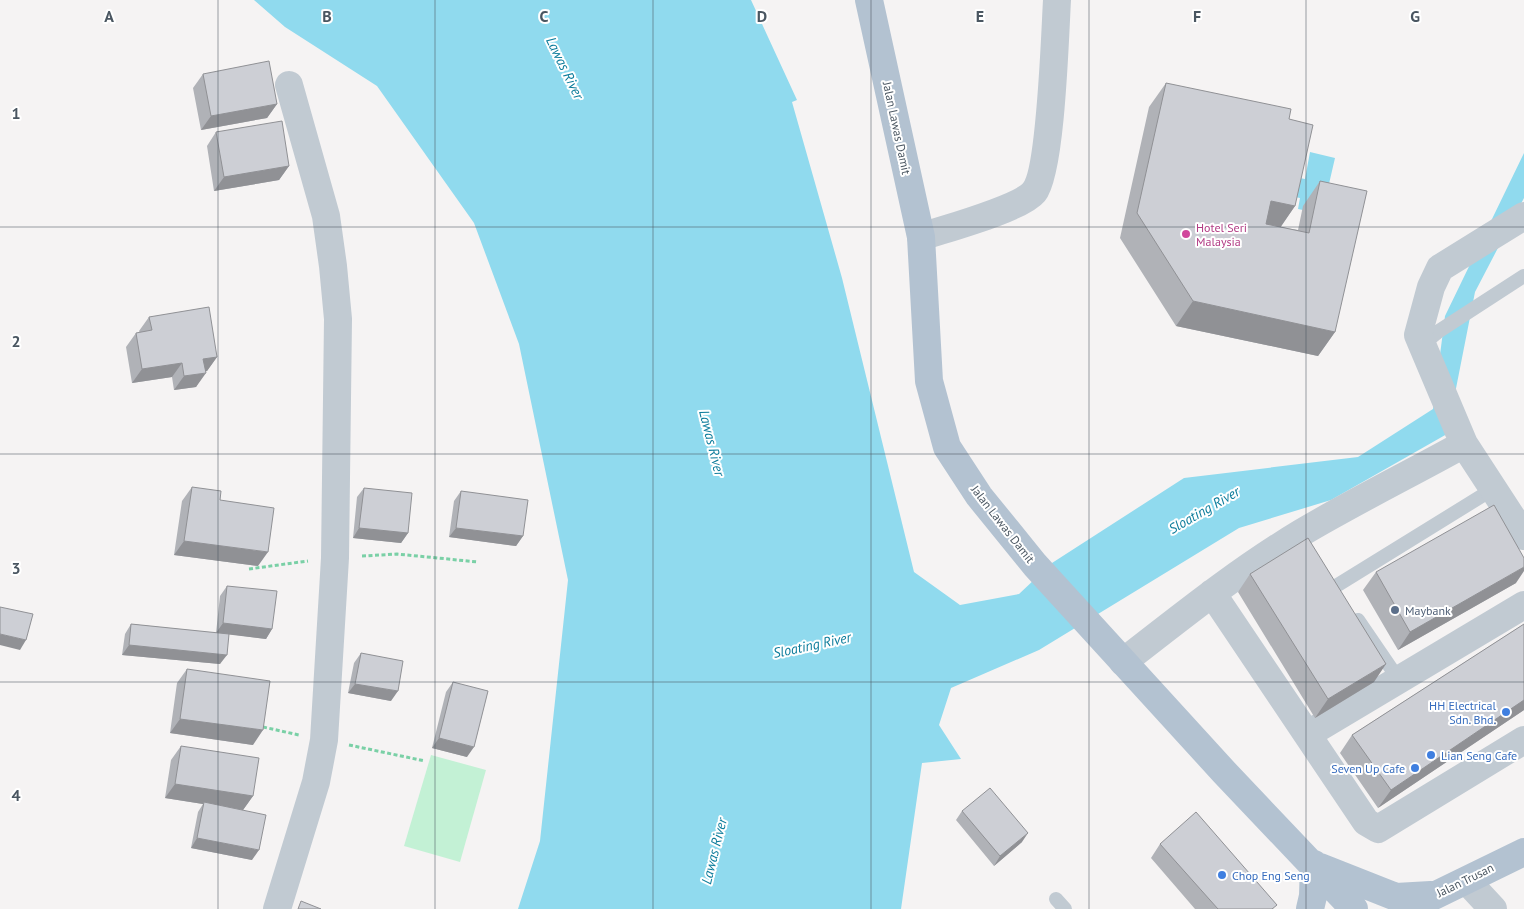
<svg xmlns="http://www.w3.org/2000/svg" width="1524" height="909" viewBox="0 0 1524 909" font-family="'PT Sans',sans-serif">
<style>
.green{fill:#c3f1d5}
.water{fill:#90daee}
.lines{fill:none;stroke-linecap:round;stroke-linejoin:round}
.path{stroke:#7ad0a6;stroke-width:3;stroke-dasharray:4 2.5;stroke-linecap:butt}
.service{stroke:#c1cad2;stroke-width:14}
.minor{stroke:#c1cad2;stroke-width:28}
.tertiary{stroke:#c1cad2;stroke-width:28}
.primary{stroke:#b3c2d1;stroke-width:28}
.wall{fill:#b0b2b7}
.shaded-wall{fill:#909195}
.building{fill:#cdcfd5;stroke:#909195}
.grid{fill:none;stroke:#4a5661;stroke-width:1;stroke-opacity:0.55}
.hotel-dot{fill:#d1479c;stroke:#fff;stroke-width:2}
.service-dot{fill:#5c6f8a;stroke:#fff;stroke-width:2}
.shop-dot{fill:#3f7fe0;stroke:#fff;stroke-width:2}
.labels{text-anchor:middle;dominant-baseline:central;stroke-width:4;stroke-linejoin:round;paint-order:stroke}
.street-label{font-size:12px;fill:#4a5661;stroke:#fff}
.hotel-label{font-size:12px;fill:#b23c85;stroke:#fff;text-anchor:start}
.service-label{font-size:12px;fill:#4e5e75;stroke:#fff;text-anchor:start}
.shop-label{font-size:12px;fill:#366cbe;stroke:#fff;text-anchor:end}
.water-label{font-size:14px;font-style:italic;fill:#0c7c9b;stroke:#fff}
.grid-label{font-size:16px;text-anchor:middle;font-weight:bold;fill:#4a5661;stroke:#fff;stroke-width:4;stroke-linejoin:round;paint-order:stroke}
</style>
<rect width="100%" height="100%" fill="#f5f3f3"/>
<path class="green" d="M431 755 486 770 460 862 404 846Z"/>
<path class="water" d="M254 0H751L797 100 792 102 842 278 914 572 960 605 1019 594 1052 563 1184 478 1358 457 1433 409 1445 316 1524 153V198L1475 292 1447 434 1331 500 1239 528 1039 650 951 688 939 725 961 759 922 763 901 909H518L540 841 568 580 519 344 474 223 377 86 285 27Z
M1310 152 1335 158 1322 214 1298 209 1300 198 1290 196 1294 177 1305 179Z"/>
<g class="lines">
<path class="path" d="M362 556 397 554 478 562
M249 569 308 561
M263 727 299 735
M349 745 425 761"/>
<path class="service" d="M1422 345 1439 331 1524 276
M1336 586 1493 489
M1358 620 1399 680
M1056 899 1065 909"/>
<path class="minor" d="M1524 216 1440 268 1431 287 1418 335 1464 444 1524 536
M1212 593 1366 822 1378 829 1524 740
M1123 662C1181 617 1238 571 1301 533 1355 501 1410 474 1464 444
M1308 734 1524 605
M277 909 316 782 324 740 335 558 338 319 333 266 326 216 289 85"/>
<path class="tertiary" d="M921 237C944 229 1020 209 1034 192 1051 172 1055 34 1057 0
M1467 881 1493 909"/>
<path class="primary" d="M869 0 921 237 929 381 947 447 979 496 1035 565 1224 772 1354 909
M1320 867 1396 897 1431 895
M1310 909 1313 896 1314 864
M1407 909 1524 852"/>
</g>
<path class="wall" d="M203 74 277 104 267 118 201 130 193 88Z
M1166 83 1289 119 1295 206 1280 227 1298 230 1303 206 1320 181 1335 332 1318 356 1176 326 1120 238 1149 107Z
M216 132 289 166 279 180 214 191 207 146Z
M149 317 217 357 207 371H205L196 387 174 390 172 377 132 383 126 347 136 333H140L139 331Z
M192 487 220 500 258 566 174 555 182 501Z
M364 488 408 533 401 543 353 538 357 497Z
M461 491 523 536 516 546 449 537 454 501Z
M1376 572 1516 583 1398 650 1363 590Z
M1250 574 1374 682 1315 718 1238 592Z
M227 586 272 629 266 639 229 634 220 664 122 655 125 634 131 624 216 633 220 596Z
M1524 624V710L1378 808 1340 753 1352 735Z
M361 653 391 701 348 693 354 663Z
M187 669 253 745 170 733 177 683Z
M453 682 467 757 432 748 446 692Z
M181 746 253 796 243 810 252 860 191 848 198 812 203 804 165 798 171 760Z
M962 811 1022 842 994 866 956 820Z
M1160 844 1274 909H1195L1151 858Z"/>
<path class="shaded-wall" d="M277 104 267 118 201 130 211 116Z
M289 166 279 180 214 191 224 177Z
M1271 201 1295 206 1278 231 1253 226Z
M1193 301 1335 332 1318 356 1176 326Z
M217 357 207 371 194 373 203 359Z
M182 363 172 377 132 383 142 369Z
M206 373 196 387 174 390 184 376Z
M359 528 408 533 401 543 353 538Z
M456 528 523 536 516 546 449 537Z
M184 541 268 552 258 566 174 555Z
M1524 567V571L1516 583 1398 650 1410 632Z
M223 623 272 629 266 639 216 633Z
M0 634 26 640 20 650 0 645Z
M129 645 227 655 220 664 122 655Z
M1386 664 1374 682 1315 718 1328 699Z
M355 684 398 691 391 701 348 693Z
M1524 700V710L1378 808 1391 790Z
M180 719 263 730 253 745 170 733Z
M439 738 474 747 467 757 432 748Z
M175 784 253 796 243 810 204 802 203 804 165 798Z
M1028 833 1022 842 994 866 1000 856Z
M197 838 259 850 252 860 191 848Z"/>
<path class="building" d="M269 61 277 104 211 116 203 74Z
M1166 83 1291 109 1289 119 1313 125 1295 206 1271 201 1266 224 1309 233 1320 181 1367 191 1335 332 1193 301 1137 213Z
M282 121 289 166 224 177 216 132Z
M209 307 217 357 203 359 206 373 184 376 182 363 142 369 136 333 152 330 149 317Z
M192 487 221 491 220 500 274 508 268 552 184 541Z
M364 488 412 493 408 533 359 528Z
M461 491 528 500 523 536 456 528Z
M1494 505 1524 558V567L1410 632 1376 572Z
M1308 538 1386 664 1328 699 1250 574Z
M227 586 277 591 272 629 223 623Z
M0 607 33 614 26 640 0 634Z
M131 624 229 634 227 655 129 645Z
M1524 624V700L1391 790 1352 735Z
M361 653 403 661 398 691 355 684Z
M187 669 270 681 263 730 180 719Z
M453 682 488 691 474 747 439 738Z
M181 746 259 758 253 796 175 784Z
M990 788 1028 833 1000 856 962 811Z
M204 802 266 815 259 850 197 838Z
M1196 812 1277 905 1272 909H1218L1160 844Z
M301 901 321 909H298Z"/>
<path class="grid" d="M218 0V909M435 0V909M653 0V909M871 0V909M1089 0V909M1306 0V909M0 227H1524M0 454H1524M0 682H1524"/>
<circle class="hotel-dot" cx="1186" cy="234" r="5"/>
<circle class="service-dot" cx="1395" cy="610" r="5"/>
<g class="shop-dot">
<circle cx="1506" cy="712" r="5"/>
<circle cx="1431" cy="755" r="5"/>
<circle cx="1415" cy="768" r="5"/>
<circle cx="1222" cy="875" r="5"/>
</g>
<g class="labels">
<g class="street-label">
<text transform="translate(897 128) rotate(78)">Jalan Lawas Damit</text>
<text transform="translate(1003 524) rotate(52)">Jalan Lawas Damit</text>
<text transform="translate(1465 880) rotate(-26)">Jalan Trusan</text>
</g>
<g class="hotel-label">
<text x="1196" y="227">Hotel Seri<tspan x="1196" dy="14">Malaysia</tspan></text>
</g>
<g class="service-label">
<text x="1405" y="610">Maybank</text>
</g>
<g class="shop-label">
<text x="1496" y="705">HH Electrical<tspan x="1496" dy="14">Sdn. Bhd.</tspan></text>
<text x="1441" y="755" text-anchor="start">Lian Seng Cafe</text>
<text x="1405" y="768">Seven Up Cafe</text>
<text x="1232" y="875" text-anchor="start">Chop Eng Seng</text>
</g>
<g class="water-label">
<text transform="translate(565 68) rotate(64)">Lawas River</text>
<text transform="translate(712 443) rotate(76)">Lawas River</text>
<text transform="translate(1204 510) rotate(-30)">Sloating River</text>
<text transform="translate(812 645) rotate(-12)">Sloating River</text>
<text transform="translate(714 851) rotate(-76)">Lawas River</text>
</g>
</g>
<g class="grid-label">
<text x="109" y="22">A</text>
<text x="327" y="22">B</text>
<text x="544" y="22">C</text>
<text x="762" y="22">D</text>
<text x="980" y="22">E</text>
<text x="1197" y="22">F</text>
<text x="1415" y="22">G</text>
<text x="16" y="119">1</text>
<text x="16" y="347">2</text>
<text x="16" y="574">3</text>
<text x="16" y="801">4</text>
</g>
</svg>
